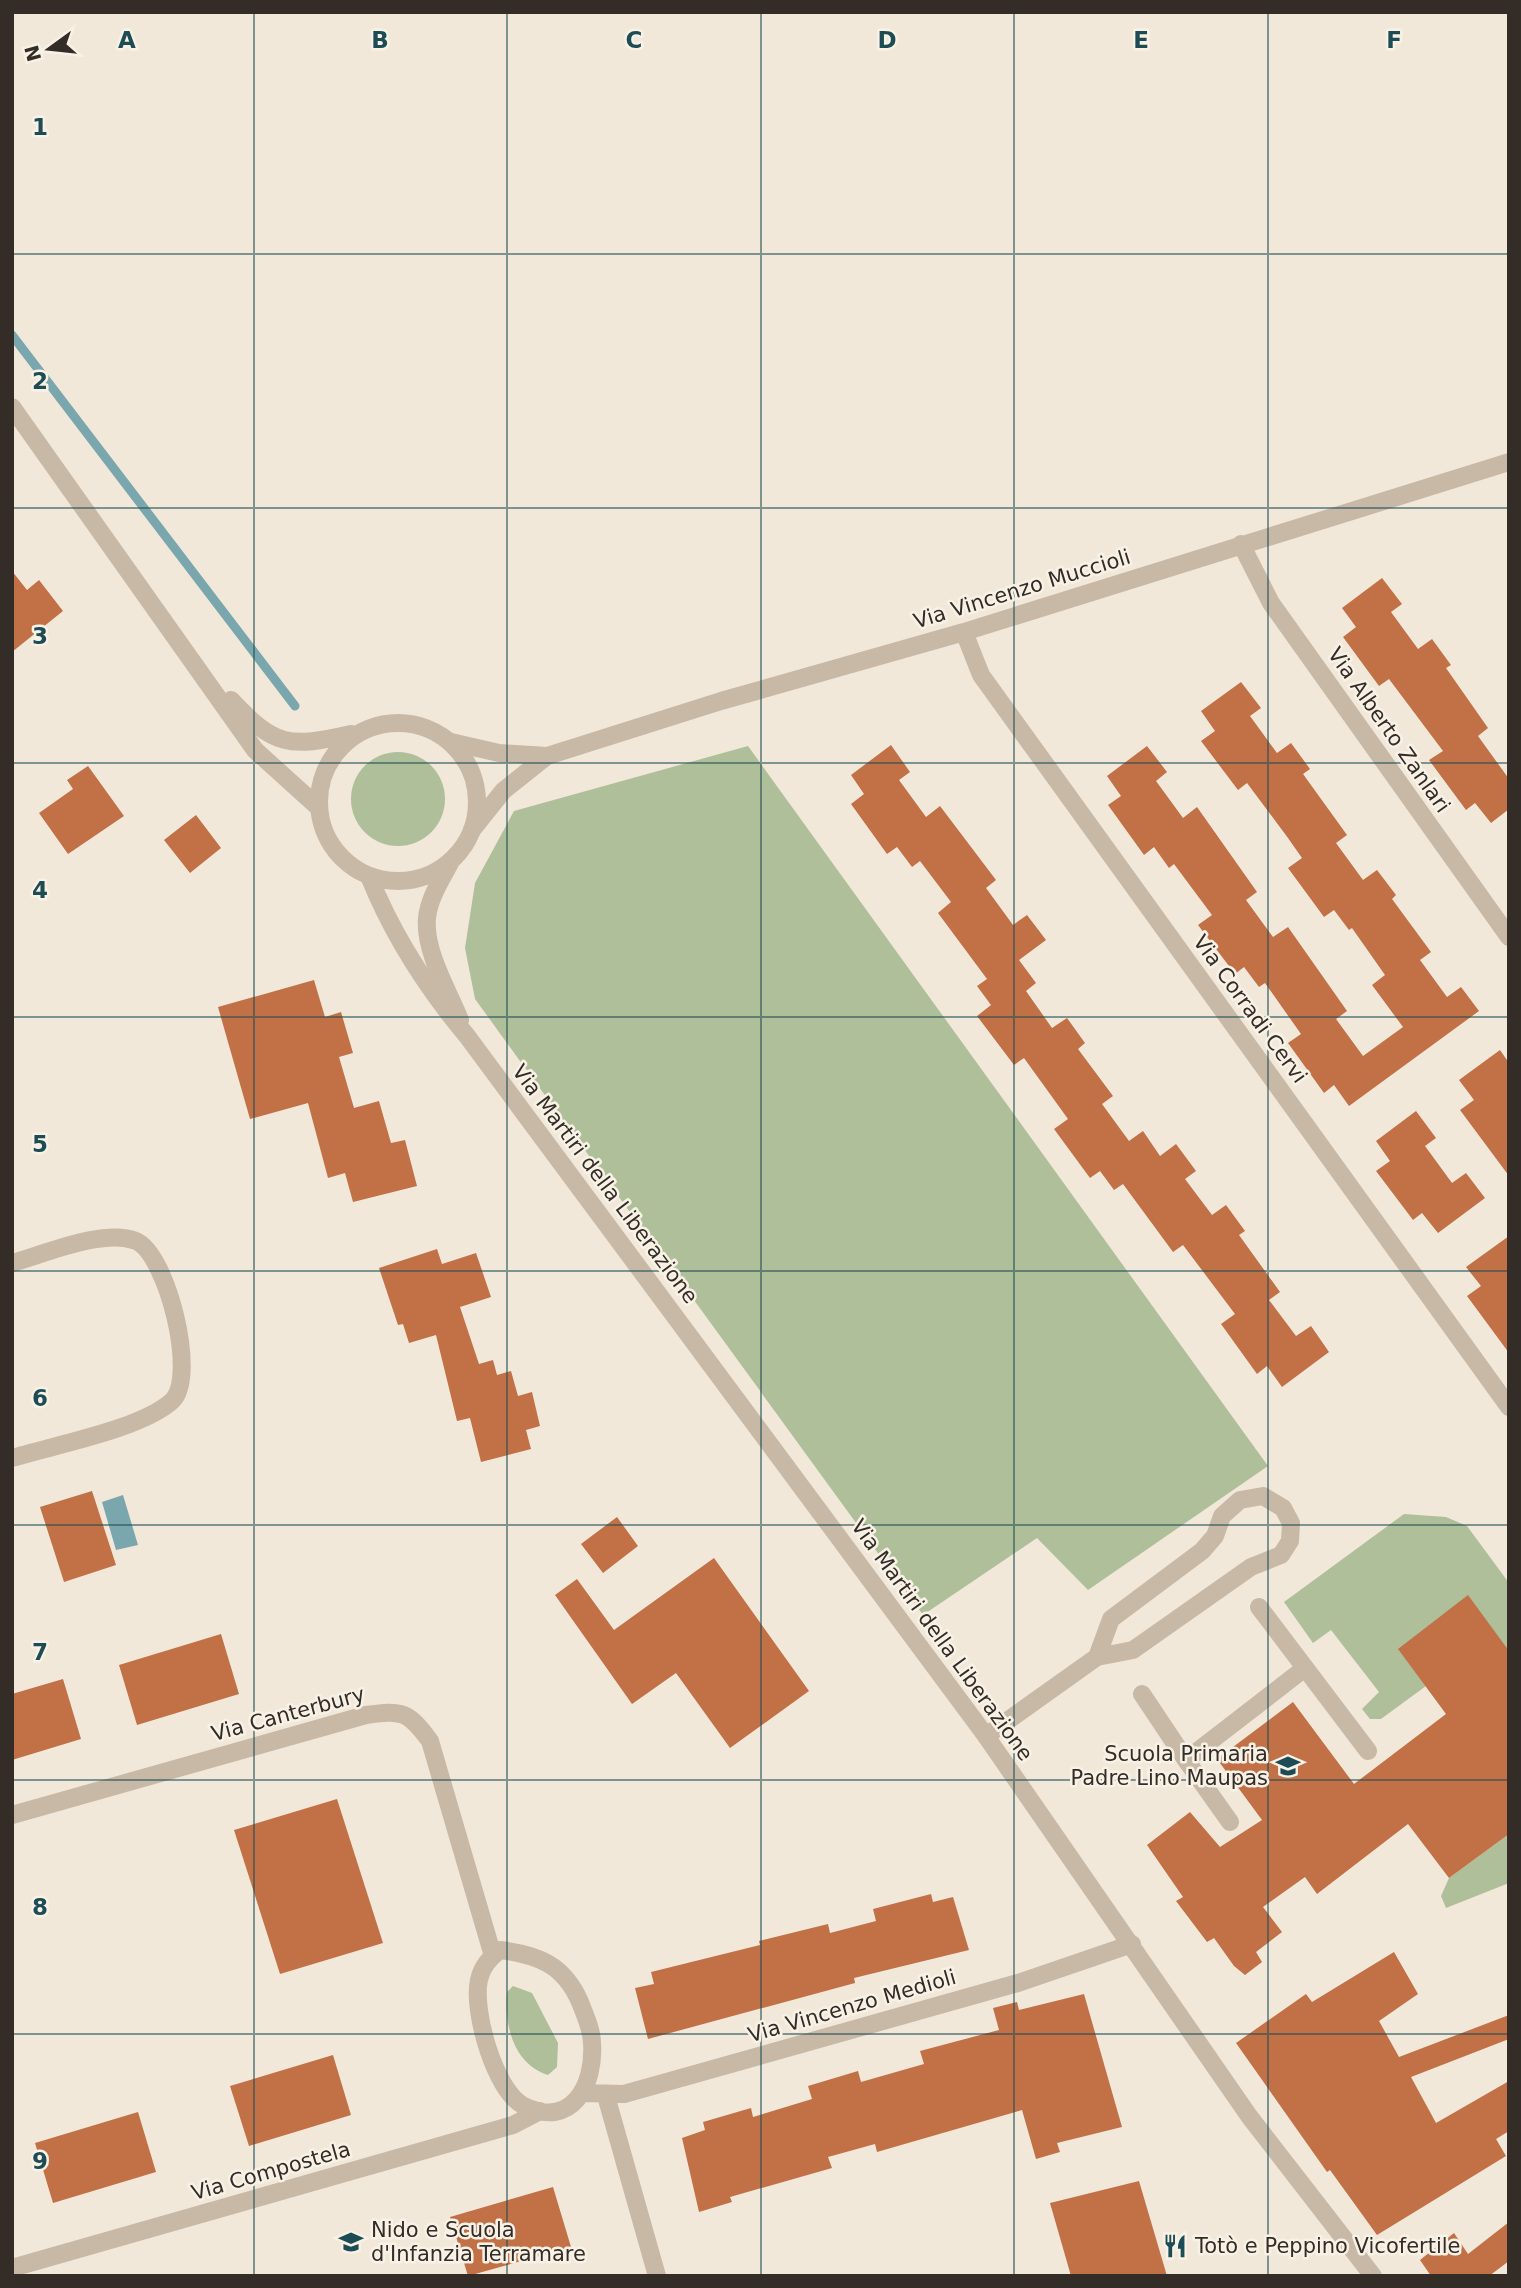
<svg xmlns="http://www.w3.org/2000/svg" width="1521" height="2288" viewBox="0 0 1521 2288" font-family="'DejaVu Sans',sans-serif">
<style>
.green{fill:#afbf9a}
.water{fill:#7aa6ad}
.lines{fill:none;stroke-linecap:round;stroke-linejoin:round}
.stream{stroke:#7aa6ad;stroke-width:9}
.building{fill:#c27046}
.service{stroke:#c8b9a6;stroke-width:18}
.minor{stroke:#c8b9a6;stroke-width:18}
.tertiary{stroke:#c8b9a6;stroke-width:18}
.grid{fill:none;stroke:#1e4c54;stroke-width:2;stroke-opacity:0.55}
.labels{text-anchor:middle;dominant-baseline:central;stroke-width:5;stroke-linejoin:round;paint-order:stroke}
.street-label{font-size:21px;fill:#342c27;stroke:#f8f2e6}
.poi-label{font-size:21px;fill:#342c27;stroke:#f8f2e6;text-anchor:start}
.grid-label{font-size:23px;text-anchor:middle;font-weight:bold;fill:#1e4c54;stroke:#f8f2e6;stroke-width:5;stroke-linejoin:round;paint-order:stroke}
</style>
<rect width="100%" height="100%" fill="#f1e8da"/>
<path class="green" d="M748 746 1268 1466 1088 1590 1037 1538 923 1615 475 999 465 948 475 883 514 811Z
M351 799a47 47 0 1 1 94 0a47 47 0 1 1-94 0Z
M1404 1514 1446 1517 1467 1526 1509 1583V1651L1426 1686 1381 1719H1370L1362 1709 1379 1692 1331 1630 1313 1643 1284 1602Z
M1509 1834V1883L1446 1908 1441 1896 1449 1878Z
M513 1986 532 1993 558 2043 557 2067 548 2075C513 2064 504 2024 507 1992Z"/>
<path class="water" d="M123 1495 138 1545 116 1550 102 1502Z"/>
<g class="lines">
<path class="stream" d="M12 335 295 706"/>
</g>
<path class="building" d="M12 571 27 590 39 580 63 611 12 652Z
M1382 578 1402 604 1391 612 1418 649 1432 639 1451 665 1446 668 1488 728 1478 736 1509 779V809L1491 823 1475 803 1466 810 1429 760 1443 751 1389 679 1379 686 1343 637 1356 627 1342 608Z
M1241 682 1261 708 1250 716 1277 753 1291 743 1310 769 1303 774 1347 835 1336 843 1363 880 1377 870 1396 895 1392 899 1431 952 1420 960 1447 997 1461 987 1479 1011 1349 1106 1334 1085 1324 1093 1288 1043 1301 1034 1265 983 1259 987 1244 967 1235 974 1198 925 1212 915 1174 864 1169 868 1154 847 1144 855 1108 805 1121 796 1107 776 1147 746 1167 772 1156 781 1183 818 1197 807 1257 892 1246 900 1273 937 1288 927 1347 1011 1336 1019 1363 1056 1403 1027 1372 985 1385 975 1352 928 1349 930 1334 910 1324 917 1288 868 1302 858 1288 838 1247 783 1238 790 1201 741 1215 731 1201 711Z
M891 745 910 772 899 780 926 817 940 806 996 880 986 888 1013 925 1027 915 1046 940 1019 960 1036 983 1026 991 1052 1028 1067 1018 1085 1043 1078 1049 1113 1096 1102 1104 1129 1141 1143 1131 1160 1156 1176 1144 1196 1171 1185 1179 1212 1215 1226 1205 1245 1231 1239 1235 1280 1292 1269 1300 1296 1336 1311 1326 1329 1352 1282 1387 1267 1366 1257 1374 1221 1324 1235 1314 1183 1245 1173 1252 1123 1184 1114 1190 1100 1171 1090 1178 1054 1129 1068 1119 1024 1058 1014 1065 977 1016 991 1005 977 986 987 979 938 913 951 902 920 861 912 867 897 847 887 854 851 804 864 794 851 775Z
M88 766 124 816 68 854 39 813 73 789 67 780Z
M196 815 221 848 190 873 164 840Z
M314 980 325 1017 341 1012 353 1053 339 1057 354 1108 379 1101 391 1143 405 1140 417 1186 353 1202 345 1173 328 1178 308 1103 250 1119 218 1007Z
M1500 1050 1509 1063V1176L1460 1110 1474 1100 1459 1080Z
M1416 1111 1436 1138 1425 1146 1452 1183 1466 1173 1485 1198 1438 1233 1422 1213 1413 1220 1376 1171 1390 1161 1376 1141Z
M1509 1236V1353L1467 1296 1481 1286 1466 1267Z
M437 1249 442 1264 476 1253 491 1297 460 1307 479 1364 493 1360 497 1375 511 1371 518 1396 532 1392 540 1426 526 1430 531 1449 481 1462 470 1418 457 1421 436 1335 409 1343 403 1324 398 1325 379 1268Z
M92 1491 116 1565 64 1582 40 1507Z
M617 1517 638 1546 603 1573 581 1544Z
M714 1558 809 1691 730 1748 676 1673 632 1704 555 1595 577 1579 614 1630Z
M1468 1595 1509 1651V1834L1449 1878 1408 1824 1317 1894 1305 1877 1263 1907 1282 1932 1256 1952 1262 1962 1245 1975 1234 1966 1214 1938 1207 1942 1176 1901 1183 1897 1147 1845 1190 1812 1220 1847 1262 1820 1217 1759 1293 1702 1354 1784 1446 1714 1398 1649Z
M221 1634 239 1694 137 1725 119 1665Z
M63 1679 81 1739 12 1760V1694Z
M337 1799 383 1943 280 1974 234 1830Z
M931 1894 933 1902 953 1897 969 1950 854 1978 855 1983 648 2039 635 1988 654 1984 651 1972 760 1945 759 1941 828 1924 830 1933 876 1921 873 1909Z
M1394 1952 1418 1994 1379 2021 1399 2057 1509 2015V2039L1411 2077 1436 2123 1509 2081V2131L1496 2139 1506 2156 1377 2235 1330 2170 1327 2172 1236 2043 1306 1994 1312 2002Z
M1084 1994 1122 2127 1057 2143 1060 2152 1036 2159 1022 2110 877 2152 875 2144 828 2157 832 2168 730 2197 732 2202 699 2212 682 2138 705 2130 703 2122 751 2108 753 2117 812 2099 808 2086 858 2071 861 2082 924 2064 920 2051 999 2030 993 2008 1017 2002 1019 2010Z
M333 2055 351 2115 249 2146 230 2086Z
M138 2112 156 2172 53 2203 35 2143Z
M1139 2181 1167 2276H1071L1050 2203Z
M553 2187 571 2247 468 2276 450 2217Z
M1509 2222V2261L1489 2276H1431L1420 2260 1454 2233 1468 2254Z"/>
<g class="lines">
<path class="service" d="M1259 1607 1368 1751
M1142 1694 1186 1760 1305 1668
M1186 1760 1230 1822"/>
<path class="minor" d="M1241 544 1271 603 1509 937
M964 632 981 675 1509 1407
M451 742 499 753 547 756 503 791 472 830
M547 756 721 701 964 632 1509 462
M12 1263C45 1254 104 1228 136 1241 167 1254 198 1377 172 1401 141 1429 55 1445 12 1458
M986 1736 1097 1657 1133 1650 1251 1567 1281 1555 1290 1541 1291 1523 1283 1508 1263 1496 1240 1500 1222 1516 1215 1536 1202 1551 1111 1619 1097 1657
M12 1815 366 1715C402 1710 408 1711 430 1741L493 1956
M500 1950C539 1955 564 1965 580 2002 585 2015 592 2030 592 2043 595 2085 572 2129 524 2106 495 2092 472 2010 479 1980 482 1966 490 1958 500 1950Z
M582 2093 624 2094 1018 1983 1132 1944
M606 2096 657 2276
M12 2268 513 2125 540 2111"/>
<path class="tertiary" d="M12 407 255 750 318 807
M231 700C275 747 289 748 351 734
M319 802a79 79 0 1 1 158 0a79 79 0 1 1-158 0Z
M450 863C441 880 429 898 427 918 424 951 448 990 460 1020
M369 876C393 936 426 987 467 1036L986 1736 1249 2116 1373 2276"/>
</g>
<path class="grid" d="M254 12V2276M507 12V2276M761 12V2276M1014 12V2276M1268 12V2276M12 254H1509M12 508H1509M12 763H1509M12 1017H1509M12 1271H1509M12 1525H1509M12 1780H1509M12 2034H1509"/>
<defs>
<g id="school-bare" transform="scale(1.89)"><path d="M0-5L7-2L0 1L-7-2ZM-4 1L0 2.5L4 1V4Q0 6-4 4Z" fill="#1e4c54" stroke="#f8f2e6" stroke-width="2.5" paint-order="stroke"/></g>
<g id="restaurant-bare" transform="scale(1.89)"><path d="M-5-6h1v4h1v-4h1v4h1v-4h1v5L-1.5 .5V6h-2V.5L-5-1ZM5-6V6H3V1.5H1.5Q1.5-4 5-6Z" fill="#1e4c54" stroke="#f8f2e6" stroke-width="2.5" paint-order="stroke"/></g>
</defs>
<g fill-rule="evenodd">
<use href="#school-bare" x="1288" y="1766"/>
<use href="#school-bare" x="351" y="2242"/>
<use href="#restaurant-bare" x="1175" y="2246"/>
</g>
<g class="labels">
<g class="street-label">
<text transform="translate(1022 589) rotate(-17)">Via Vincenzo Muccioli</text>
<text transform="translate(1389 730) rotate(55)">Via Alberto Zanlari</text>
<text transform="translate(1250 1009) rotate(54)">Via Corradi Cervi</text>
<text transform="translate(605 1184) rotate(53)">Via Martiri della Liberazione</text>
<text transform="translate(942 1640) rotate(54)">Via Martiri della Liberazione</text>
<text transform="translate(288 1714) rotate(-15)">Via Canterbury</text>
<text transform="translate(852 2006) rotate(-16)">Via Vincenzo Medioli</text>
<text transform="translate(271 2171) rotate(-16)">Via Compostela</text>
</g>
<g class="poi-label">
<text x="1268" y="1754" text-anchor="end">Scuola Primaria<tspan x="1268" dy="24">Padre Lino Maupas</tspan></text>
<text x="371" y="2230">Nido e Scuola<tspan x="371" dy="24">d'Infanzia Terramare</tspan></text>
<text x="1195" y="2246">Totò e Peppino Vicofertile</text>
</g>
</g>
<g class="grid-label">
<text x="127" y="48">A</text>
<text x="380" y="48">B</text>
<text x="634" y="48">C</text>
<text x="887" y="48">D</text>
<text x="1141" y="48">E</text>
<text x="1394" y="48">F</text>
<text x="40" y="135">1</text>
<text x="40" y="389">2</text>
<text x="40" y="644">3</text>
<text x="40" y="898">4</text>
<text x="40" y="1152">5</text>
<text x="40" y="1406">6</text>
<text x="40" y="1660">7</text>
<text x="40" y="1915">8</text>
<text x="40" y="2169">9</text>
</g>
<rect width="1521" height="2288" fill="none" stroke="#342c27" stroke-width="28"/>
<g transform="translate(49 49) rotate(255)" stroke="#f8f2e6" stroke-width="5" paint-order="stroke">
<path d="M0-5L12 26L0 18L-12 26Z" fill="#342c27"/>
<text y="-10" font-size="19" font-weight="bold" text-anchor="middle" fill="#342c27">N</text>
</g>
</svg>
